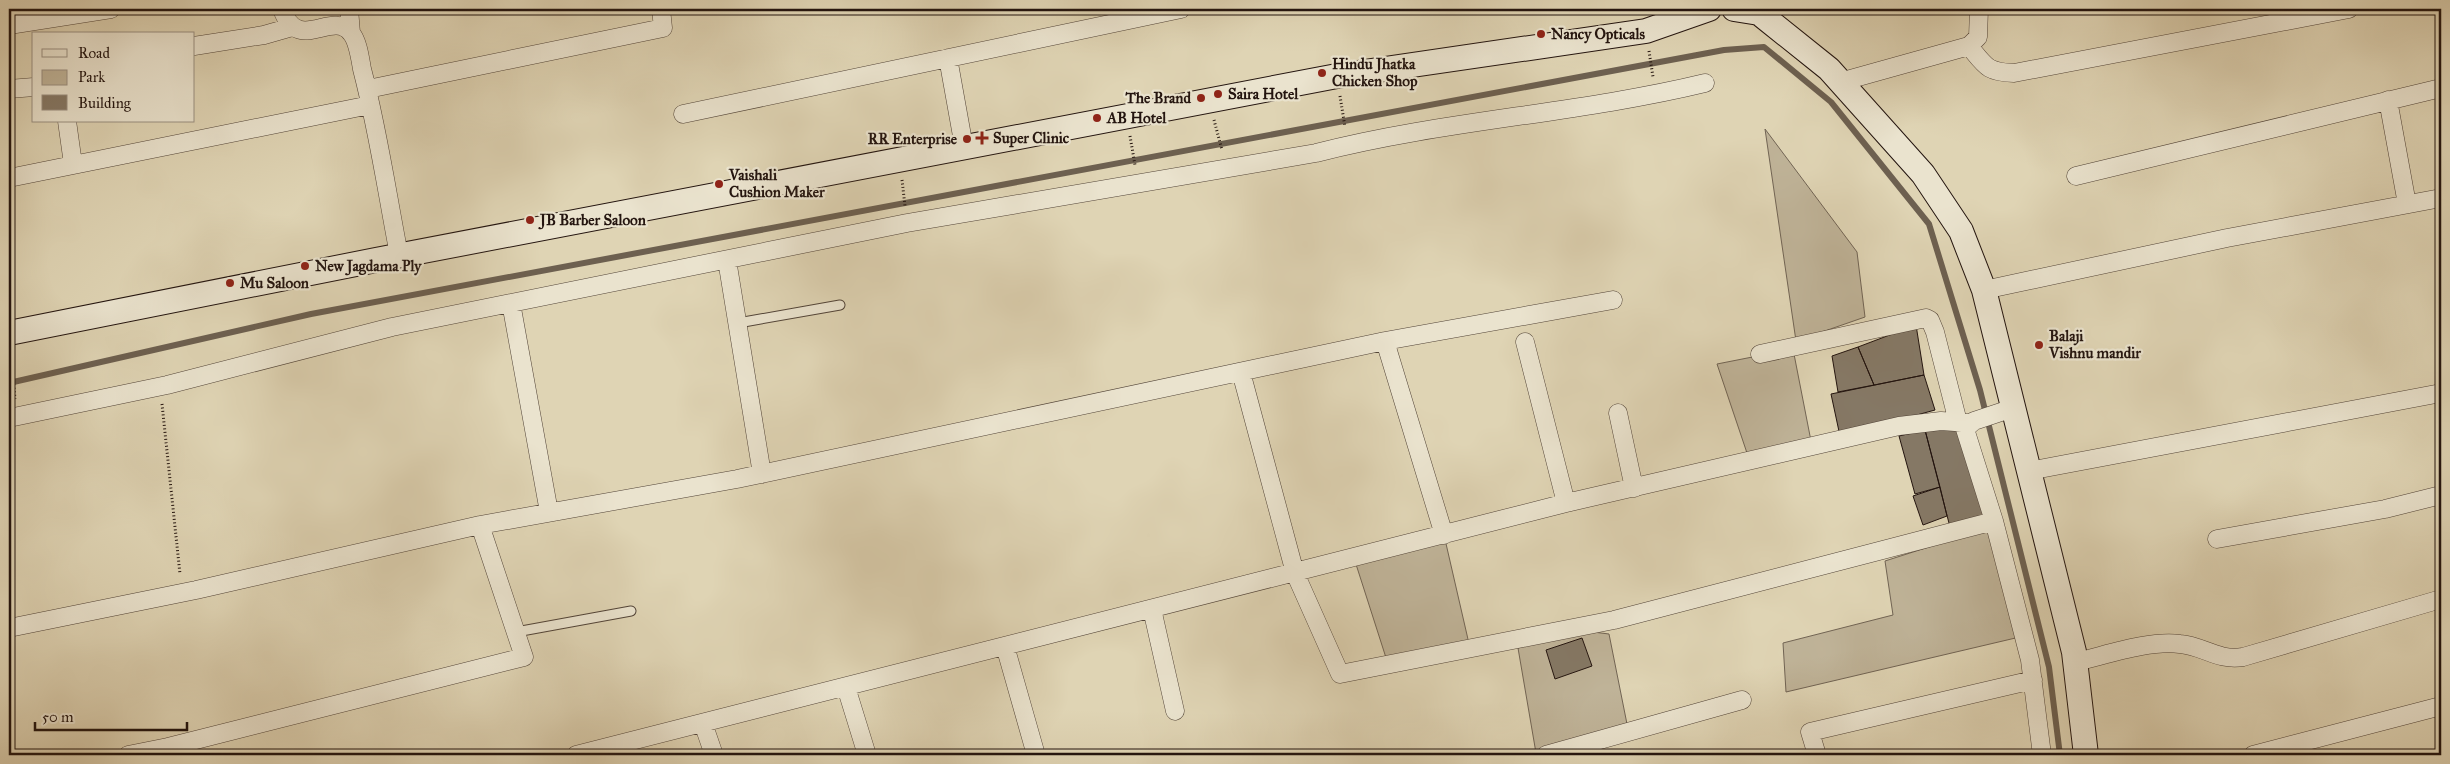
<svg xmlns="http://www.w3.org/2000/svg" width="2450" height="764" viewBox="0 0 2450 764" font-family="'IM FELL Great Primer',serif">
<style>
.green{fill:#bfb398;stroke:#716454}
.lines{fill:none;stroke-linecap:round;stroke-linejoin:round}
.stream{stroke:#6d6050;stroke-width:6}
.building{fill:#857865;stroke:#23140f}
.lane-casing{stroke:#524438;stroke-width:11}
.street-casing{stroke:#524438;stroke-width:19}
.secondary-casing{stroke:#23140f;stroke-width:26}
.path{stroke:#23140f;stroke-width:3;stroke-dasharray:1 2.5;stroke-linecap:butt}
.lane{stroke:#eae3ce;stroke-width:9}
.street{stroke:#eae3ce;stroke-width:18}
.secondary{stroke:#eae3ce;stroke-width:24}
.poi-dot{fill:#8f2418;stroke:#eae3ce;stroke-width:2}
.labels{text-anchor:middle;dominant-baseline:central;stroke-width:4.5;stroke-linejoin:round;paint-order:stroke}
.poi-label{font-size:15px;font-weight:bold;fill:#23140f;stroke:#eae3ce;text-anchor:start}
</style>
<rect width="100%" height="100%" fill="#dfd4b4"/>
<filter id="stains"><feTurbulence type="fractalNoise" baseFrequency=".004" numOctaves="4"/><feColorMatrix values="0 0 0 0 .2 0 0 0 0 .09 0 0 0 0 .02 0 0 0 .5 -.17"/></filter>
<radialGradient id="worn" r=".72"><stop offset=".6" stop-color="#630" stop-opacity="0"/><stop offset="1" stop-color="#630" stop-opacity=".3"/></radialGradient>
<path class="green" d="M1765 129 1857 252 1865 317 1796 341Z
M1793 349 1811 441 1748 456 1717 364Z
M1988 528 2024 636 1786 692 1783 643 1893 615 1885 561Z
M1444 535 1470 648 1388 664 1354 558Z
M1577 630 1609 634 1628 729 1536 753 1518 648Z"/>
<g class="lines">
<path class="stream" d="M9 383 311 314 1724 50 1764 47 1831 102 1929 224 1980 390 2049 667 2060 755"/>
</g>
<path class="building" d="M1916 325 1924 375 1874 385 1858 347Z
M1858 347 1874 385 1838 392 1832 356Z
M1924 375 1935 410 1840 436 1831 394Z
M1959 423 1984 518 1950 527 1925 430Z
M1925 430 1940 487 1915 494 1899 436Z
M1940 487 1947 516 1923 525 1913 496Z
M1582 638 1592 666 1555 679 1546 650Z"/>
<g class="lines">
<g class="lane-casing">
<path id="lane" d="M738 323 840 305
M516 632 631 611"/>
</g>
<g class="street-casing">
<path id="street" d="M282 9C298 55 332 9 351 33 358 41 360 58 362 69 378 130 387 193 399 255
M349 9 351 33
M9 25 111 9
M194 46 264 35 292 27
M1969 46C1986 67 1987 72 2014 73L2349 9
M948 58 964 147
M1840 82 1969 46 1978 37 1979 9
M9 89 34 87
M368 89 663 28 661 9
M2388 100 2407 204
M683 114 1181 9
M67 121 73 164
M2076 176 2441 88
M9 178 370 105
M727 260 762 474
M1984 290 2227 238 2441 198
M511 303 549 512
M1385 341 1444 535
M1525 342 1566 503
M1760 354 1926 318 1930 320 1935 332 1958 422
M1241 372 1295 573 1340 674 1614 620 1994 521
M2013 408 1974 421 1965 429 1994 521 2030 660 2042 755
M1618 413 1634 488
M9 418 167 385 392 327 907 223 1316 153C1444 120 1577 114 1705 83
M2029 471 2441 393
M2217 539 2385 509 2441 495
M1152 609 1175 711
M9 628 196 590 480 525 737 479 1385 341 1613 300
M1005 646 1036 755
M2076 662C2107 655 2148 640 2180 644 2204 646 2217 661 2243 657L2441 599
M846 687 867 755
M703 723 714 755
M128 755 168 747
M170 755 168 747 524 657 480 525
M576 755 1566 503 1899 426 1941 421 1969 423
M1546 755 1742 700
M1817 755 1810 732 2033 680
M2253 755 2441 706"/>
</g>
<g class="secondary-casing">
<path id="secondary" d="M1734 9 1759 13 1829 69 1923 174 1961 231 1984 290 2074 652 2086 755
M9 333 376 260 1337 76 1646 31 1709 9"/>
</g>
<path class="path" d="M1649 51 1653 77
M1340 96 1345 127
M1214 120 1222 150
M1130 136 1135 165
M902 180 905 206
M11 353 15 399
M162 404 180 574"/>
<use href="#lane" class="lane"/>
<use href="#street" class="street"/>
<use href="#secondary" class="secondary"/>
</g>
<g class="poi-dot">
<circle cx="1541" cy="34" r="5"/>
<circle cx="1322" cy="73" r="5"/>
<circle cx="1218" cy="94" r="5"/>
<circle cx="1201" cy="98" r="5"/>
<circle cx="1097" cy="118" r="5"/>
<path d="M979.5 130.5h5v5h5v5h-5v5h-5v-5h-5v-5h5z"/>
<circle cx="967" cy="139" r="5"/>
<circle cx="719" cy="184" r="5"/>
<circle cx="530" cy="220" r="5"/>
<circle cx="305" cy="266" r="5"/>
<circle cx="230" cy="283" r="5"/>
<circle cx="2039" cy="345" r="5"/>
</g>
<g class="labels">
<g class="poi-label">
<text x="1551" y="34">Nancy Opticals</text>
<text x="1332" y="64">Hindu Jhatka<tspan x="1332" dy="17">Chicken Shop</tspan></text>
<text x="1228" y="94">Saira Hotel</text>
<text x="1191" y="98" text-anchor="end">The Brand</text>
<text x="1107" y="118">AB Hotel</text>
<text x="993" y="138">Super Clinic</text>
<text x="957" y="139" text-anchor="end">RR Enterprise</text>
<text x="729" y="175">Vaishali<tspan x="729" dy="17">Cushion Maker</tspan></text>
<text x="540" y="220">JB Barber Saloon</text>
<text x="315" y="266">New Jagdama Ply</text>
<text x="240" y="283">Mu Saloon</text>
<text x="2049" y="336">Balaji<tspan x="2049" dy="17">Vishnu mandir</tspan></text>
</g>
</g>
<rect width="2450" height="764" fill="none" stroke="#dfd4b4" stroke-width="30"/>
<rect x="10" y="10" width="2430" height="744" fill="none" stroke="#23140f" stroke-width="2.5"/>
<rect x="15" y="15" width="2420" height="734" fill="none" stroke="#23140f"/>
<rect x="32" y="32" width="162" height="90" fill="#eae3ce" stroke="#9a9082"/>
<rect x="42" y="49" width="25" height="8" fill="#eae3ce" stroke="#9a9082"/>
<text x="78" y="58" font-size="15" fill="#23140f">Road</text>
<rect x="42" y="70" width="25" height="15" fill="#bfb398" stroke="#9a9082"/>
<text x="78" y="82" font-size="15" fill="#23140f">Park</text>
<rect x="42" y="95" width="25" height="15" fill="#857865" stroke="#9a9082"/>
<text x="78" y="108" font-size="15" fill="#23140f">Building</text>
<path d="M35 722v8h152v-8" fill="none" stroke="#23140f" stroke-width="2.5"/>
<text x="42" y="722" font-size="15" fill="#23140f" stroke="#eae3ce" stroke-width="4" paint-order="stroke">50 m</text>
<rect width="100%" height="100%" filter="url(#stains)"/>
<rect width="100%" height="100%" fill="url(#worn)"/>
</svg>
